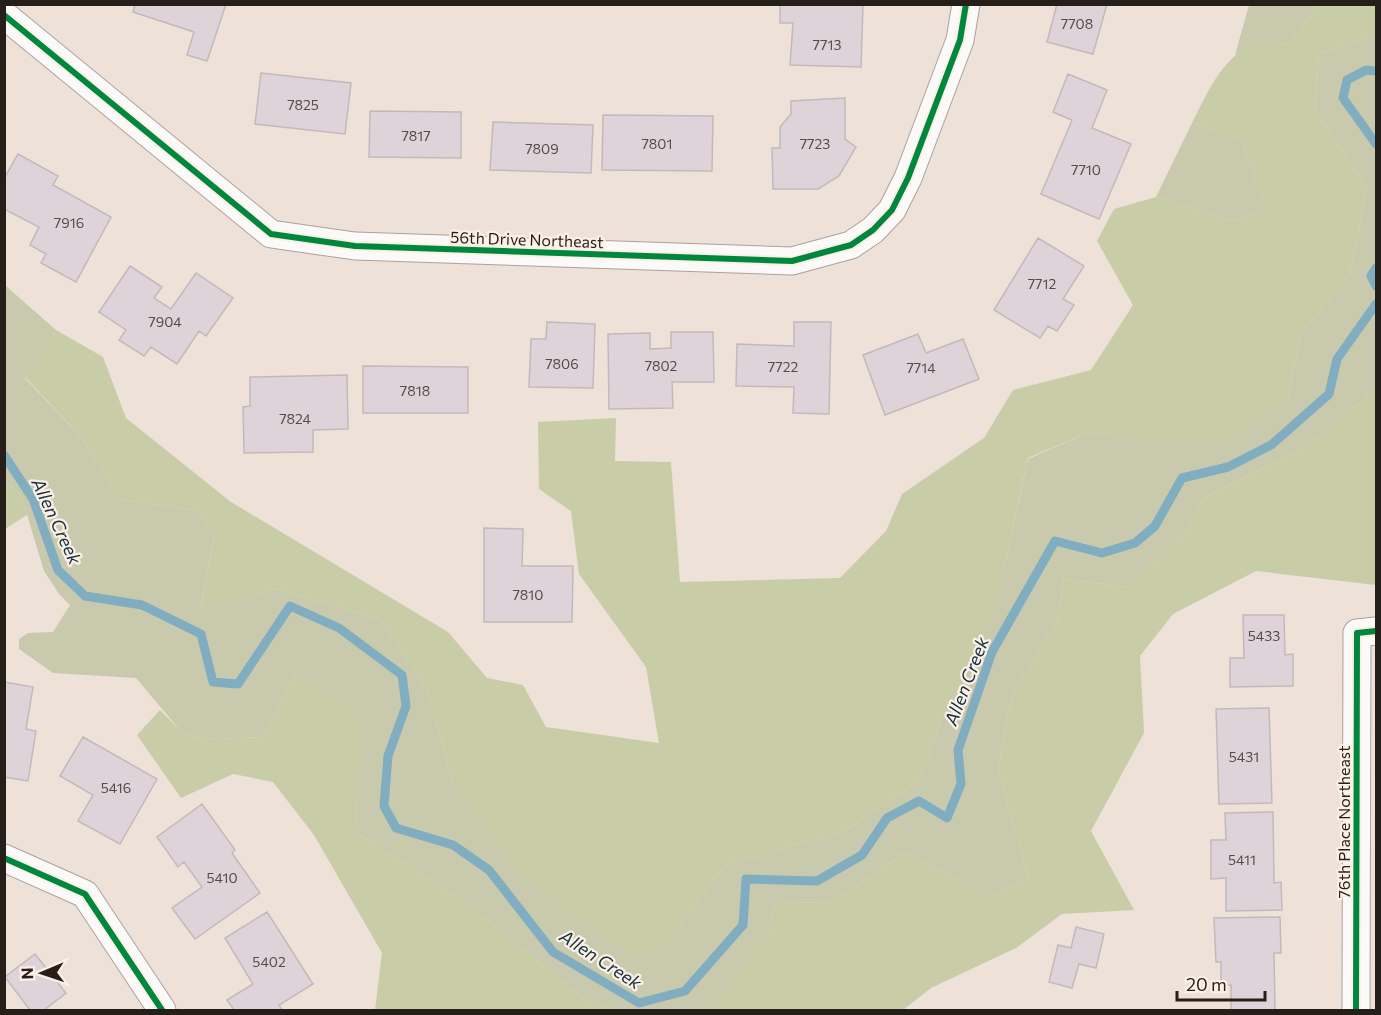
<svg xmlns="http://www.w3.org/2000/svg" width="1381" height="1015" viewBox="0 0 1381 1015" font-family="Commissioner,sans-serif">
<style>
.green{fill:#c9caad}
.forest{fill:#c8cca7}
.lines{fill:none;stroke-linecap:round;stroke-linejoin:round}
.stream{stroke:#80adc0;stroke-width:9}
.building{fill:#ded3d9;stroke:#c2baba;stroke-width:1.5}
.street-casing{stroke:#aba29c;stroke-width:29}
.street{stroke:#fcfaf9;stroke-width:27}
.cycleway-casing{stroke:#fcefe5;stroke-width:10}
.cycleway{stroke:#00873e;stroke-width:6}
.labels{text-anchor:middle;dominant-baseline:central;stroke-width:4.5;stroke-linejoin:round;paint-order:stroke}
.number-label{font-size:14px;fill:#544c49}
.street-label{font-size:16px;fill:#261f19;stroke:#fcefe5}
.water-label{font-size:18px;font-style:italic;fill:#10313f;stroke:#fcefe5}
</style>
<rect width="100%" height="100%" fill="#ede1d8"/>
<path class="green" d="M1249 5H1310L1314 11 1289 44 1261 43 1235 55Z
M1376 32V384L1359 403 1308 445 1202 499 1184 534 1129 587 1064 579 1057 621 1011 697 998 771 1028 877 988 897 906 851 834 902 775 903 768 934 714 1007 694 1010H617L584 999 467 904 356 832 358 715 296 672 263 737 217 739 184 735 136 678 53 673 19 649V639L28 633 53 632 70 605 59 594 44 571 21 495 5 480 6 286 56 330 25 378 82 438 120 500 199 511 214 535 201 607 277 589 380 619 427 689 452 781 670 940 725 865 845 831 920 780 946 706 1004 570 1028 459 1087 433 1223 444 1288 398 1301 333 1350 275 1367 187 1315 109 1319 54 1372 36Z
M1192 123 1242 141 1266 209 1232 221 1156 197Z"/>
<path class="forest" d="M1310 5H1376V32L1372 36 1319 54 1315 109 1367 187 1350 275 1301 333 1288 398 1223 445 1087 433 1028 458 1004 570 989 621 946 706 920 780 845 831 725 865 670 940 633 959 518 871 452 781 427 689 380 619 277 589 201 608 214 535 199 511 120 500 82 438 25 377 56 330 103 357 126 418 231 502 448 632 487 678 523 685 546 727 659 743 646 667 579 574 571 511 539 489 538 422 616 418 615 461 671 462 680 582 840 578 886 531 902 494 984 438 1013 390 1091 370 1133 305 1097 241 1114 209 1156 197 1232 221 1266 209 1242 141 1192 123C1207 94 1224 51 1260 43 1269 41 1280 44 1289 44L1314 11Z
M1376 384V585L1256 571 1173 614 1140 656 1144 733 1091 831 1134 910 1062 914 1016 948 931 988 903 1010H694L714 1006 768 934 775 903 834 902 906 851 988 897 1028 877 998 771 1011 697 1057 621 1064 579 1129 587 1184 534 1202 499 1308 445 1359 403Z
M5 480 21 495 27 515 5 529Z
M296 672 359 715 356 832 467 904 584 999 617 1010H375L382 953 314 835 273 782 233 774 181 798 137 735 160 710 185 735 217 739 263 737Z"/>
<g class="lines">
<path class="stream" d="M1376 71 1366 70 1347 80 1343 98 1376 144
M1376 268 1371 276 1376 286
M4 455 33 499 58 570 85 596 142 605 201 634 213 682 238 684 290 606 339 628 402 675 406 706 388 756 384 806 396 828 453 845 489 870 553 952 639 1003 685 991 743 925 746 879 817 881 862 855 887 818 919 801 947 818 961 784 958 750 992 652 1055 541 1102 553 1135 543 1155 526 1182 478 1228 467 1271 445 1329 394 1337 359 1376 304"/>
</g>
<path class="building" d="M135 4H226L207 61 187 55 194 32 133 12Z
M780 4H863L861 67 790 65 793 23H780Z
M1057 4H1107L1093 54 1047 42Z
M261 73 351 83 345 134 255 124Z
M1068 74 1107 90 1092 128 1131 144 1099 219 1041 194 1072 120 1053 112Z
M845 98V139L856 147 839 176 818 189H773L772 148H780V127L791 114V101Z
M370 111 461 112V158L369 157Z
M603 115 713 116 712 171 602 170Z
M493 122 593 125 591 173 490 170Z
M18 154 58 176 53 185 111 217 76 282 41 263 46 254 30 245 39 227 4 209V179Z
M1038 238 1084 266 1063 299 1074 305 1057 331 1048 326 1040 338 994 310Z
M130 266 162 287 154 298 171 309 196 273 233 298 206 336 199 331 177 364 151 347 144 356 119 340 126 330 99 312Z
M547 322 595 324 593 388 529 387 531 339H546Z
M794 322H831L829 414 793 413 794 387 736 386 737 344 794 346Z
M671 332H713L714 382H672L673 408 609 409 608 334 650 333V349L671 348Z
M918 334 926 353 963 339 979 379 885 415 863 355Z
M363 366 468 367V413H363Z
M347 375 348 429 313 430V452L244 453 243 407 250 406V377Z
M484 528 523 529 522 566H573L572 622H484Z
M1243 615H1284L1285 655 1293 654V686L1230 687V658H1244Z
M4 682 33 687 26 729 36 731 28 781 4 777Z
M1269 708 1272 803 1219 804 1216 709Z
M83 737 157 779 120 844 78 821 93 795 60 776Z
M202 804 235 850 232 853 260 893 195 939 172 908 202 887 184 862 178 867 157 837Z
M1273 812 1274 883 1281 882 1282 910 1226 911V878L1211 879V840H1226L1225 813Z
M267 912 313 984 279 1005 282 1010H234L227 1000 253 984 225 938Z
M1280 917 1281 953H1274L1275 1010H1231V985H1221V962H1216L1214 918Z
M1076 927 1104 934 1096 968 1079 964 1072 988 1049 982 1058 945 1071 948Z
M35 954 66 993 44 1010H30L5 977Z"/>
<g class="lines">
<g class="street-casing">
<path id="street" d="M4 15 271 234 355 246 792 261 851 245 873 230 892 210 908 178 960 40 966 4
M4 858 85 894 162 1010
M1356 1010 1357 633 1376 631"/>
</g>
<use href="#street" class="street"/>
<g class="cycleway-casing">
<path id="cycleway" d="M4 15 271 234 355 246 792 261 851 245 873 230 892 210 908 178 960 40 966 4
M4 858 85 894 162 1010
M1356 1010 1357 633 1376 631"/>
</g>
<use href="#cycleway" class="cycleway"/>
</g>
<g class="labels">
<g class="number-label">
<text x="1077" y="23">7708</text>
<text x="827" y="44">7713</text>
<text x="303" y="104">7825</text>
<text x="416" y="135">7817</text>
<text x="657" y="143">7801</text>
<text x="815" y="143">7723</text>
<text x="542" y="148">7809</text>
<text x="1086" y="169">7710</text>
<text x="69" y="222">7916</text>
<text x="1042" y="283">7712</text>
<text x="165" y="321">7904</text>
<text x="562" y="363">7806</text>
<text x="661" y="365">7802</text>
<text x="783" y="366">7722</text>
<text x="921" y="367">7714</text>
<text x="415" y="390">7818</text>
<text x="295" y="418">7824</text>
<text x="528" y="594">7810</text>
<text x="1264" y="635">5433</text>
<text x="1244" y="756">5431</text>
<text x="116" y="787">5416</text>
<text x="1242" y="859">5411</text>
<text x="222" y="877">5410</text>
<text x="269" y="961">5402</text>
</g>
<g class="street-label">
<text transform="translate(527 239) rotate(2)">56th Drive Northeast</text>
<text transform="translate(1343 822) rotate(-90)">76th Place Northeast</text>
</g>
<g class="water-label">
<text transform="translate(57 521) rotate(65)">Allen Creek</text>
<text transform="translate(966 681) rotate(-69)">Allen Creek</text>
<text transform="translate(601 959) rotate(33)">Allen Creek</text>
</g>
</g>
<rect width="1381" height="1015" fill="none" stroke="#261f19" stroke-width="12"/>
<g transform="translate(42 973) rotate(268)" stroke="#fcefe5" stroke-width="4.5" paint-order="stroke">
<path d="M0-4.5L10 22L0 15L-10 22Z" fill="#261f19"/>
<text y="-9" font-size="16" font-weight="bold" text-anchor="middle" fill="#261f19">N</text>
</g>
<path d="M1177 991v9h88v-9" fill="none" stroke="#261f19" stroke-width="3"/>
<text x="1186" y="991" font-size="18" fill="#261f19" stroke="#fcefe5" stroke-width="4.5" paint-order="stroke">20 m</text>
</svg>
